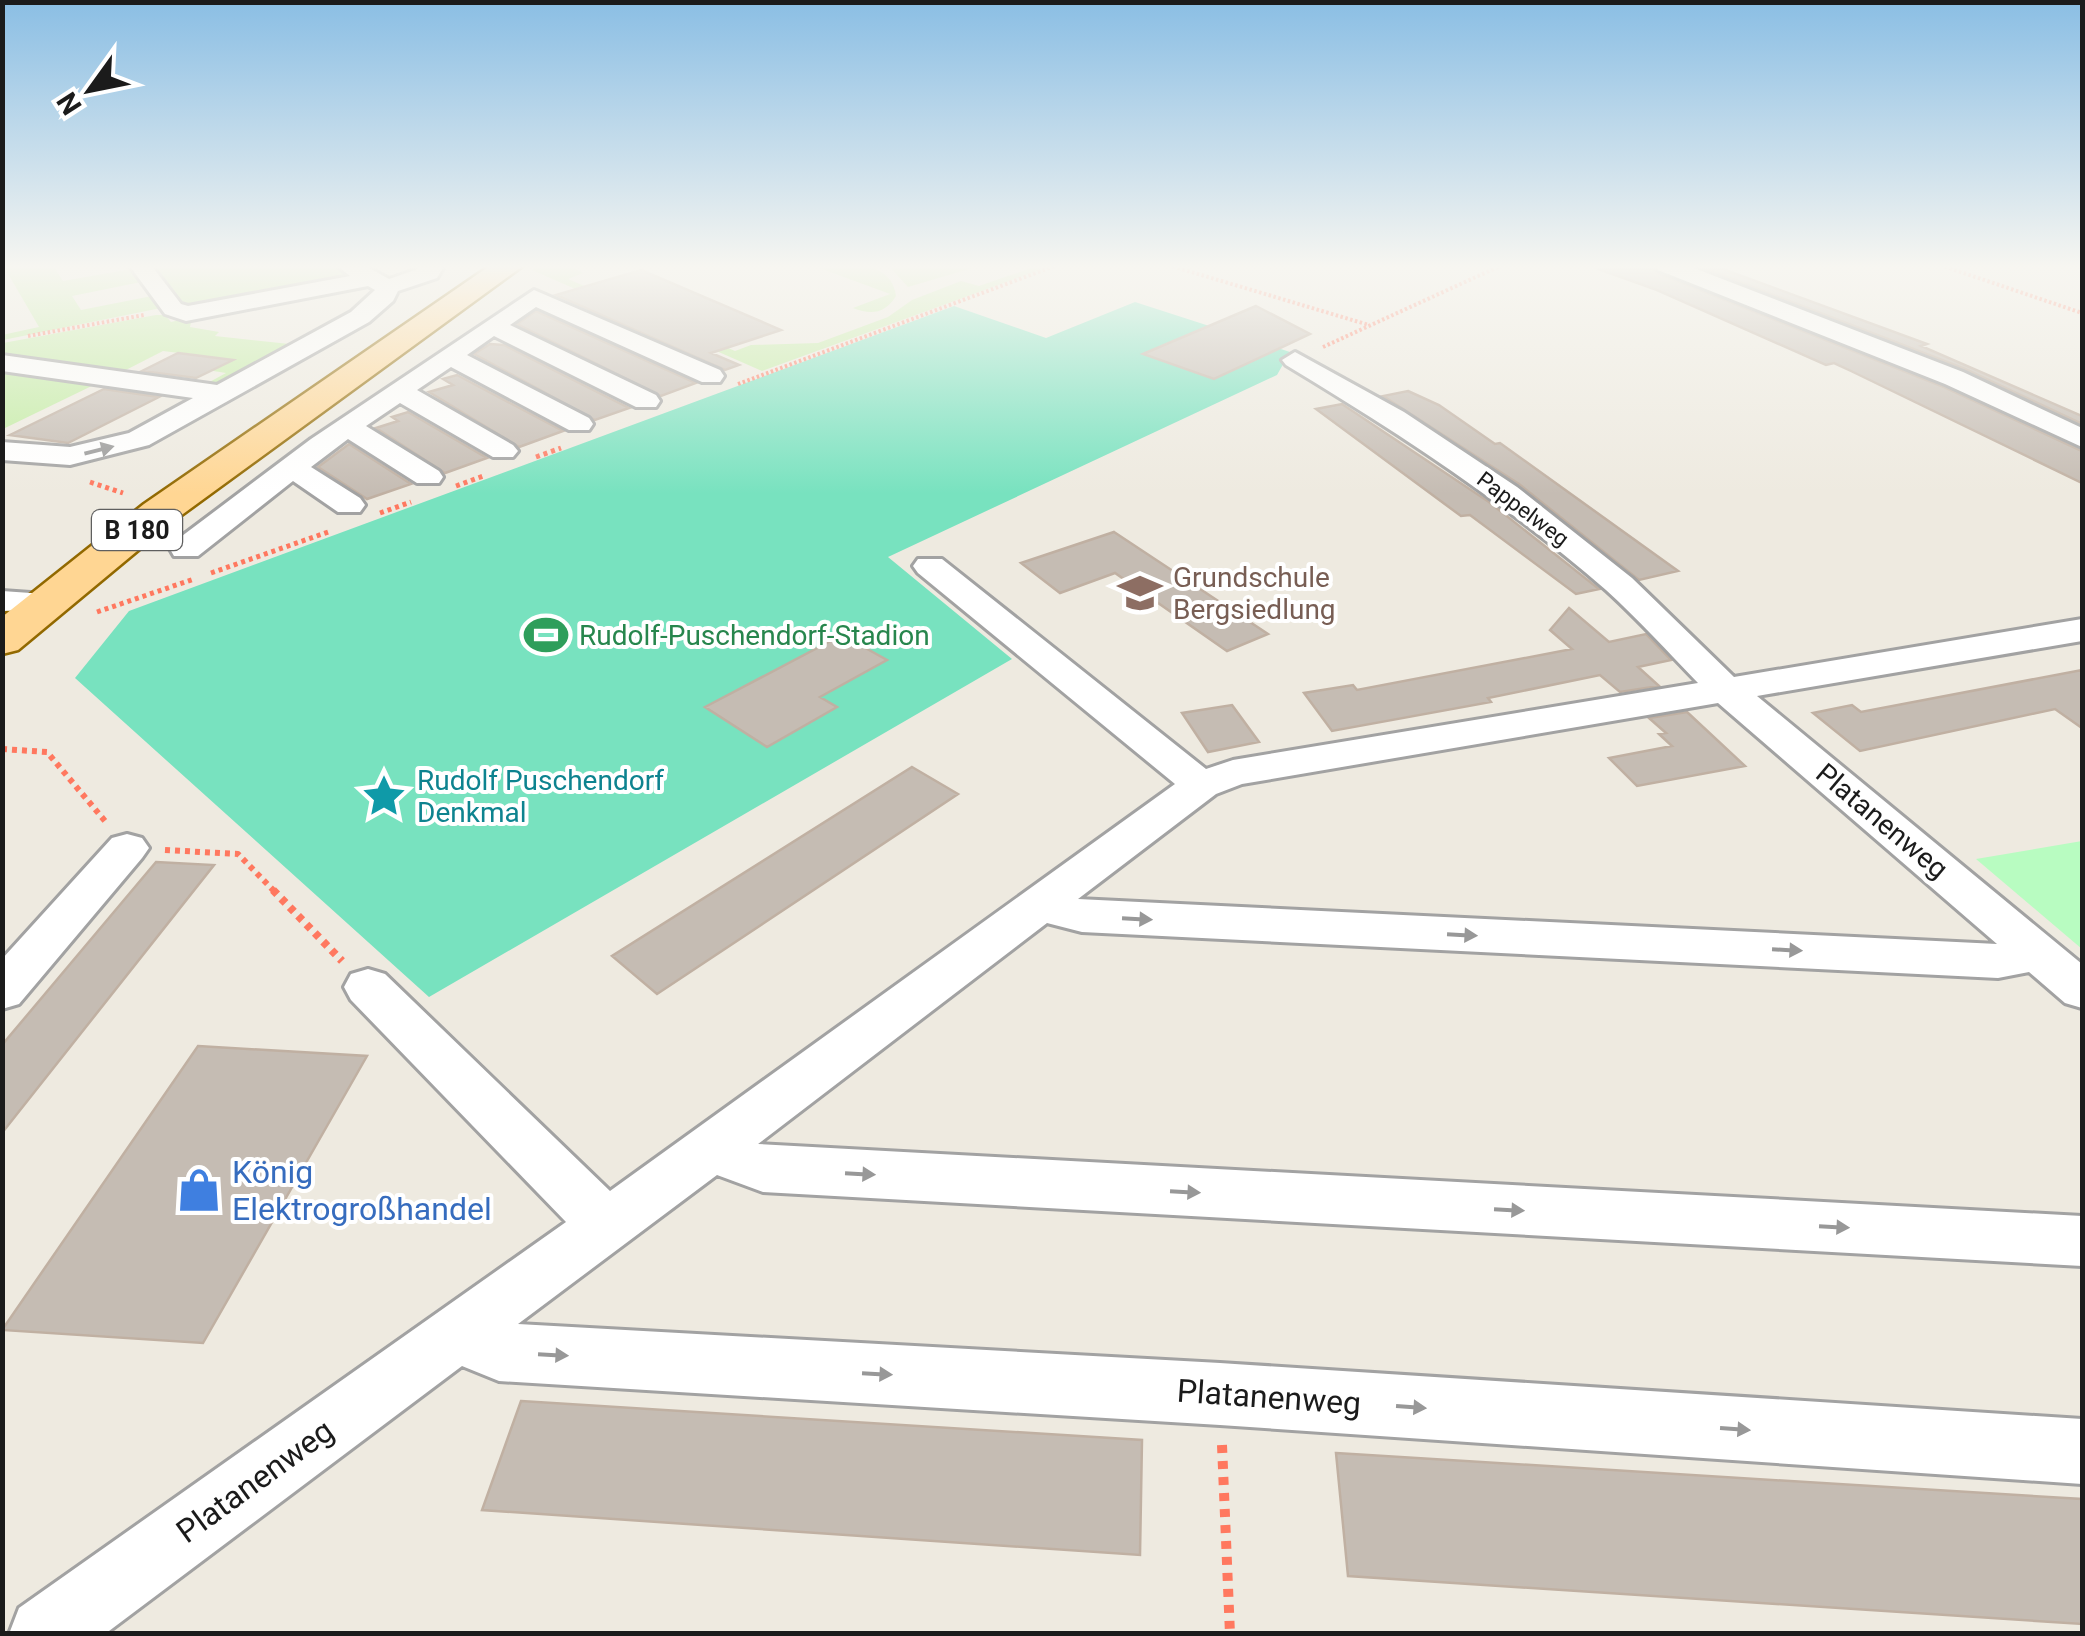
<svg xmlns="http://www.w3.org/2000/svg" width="2085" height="1636" viewBox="0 0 2085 1636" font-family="Roboto,sans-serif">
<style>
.grass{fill:#c2eca2}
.park{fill:#b8fcc1}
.pitch{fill:#78e2bf}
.building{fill:#c5bcb3;stroke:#c0b0a2;stroke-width:2.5}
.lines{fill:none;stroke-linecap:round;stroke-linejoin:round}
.minor-casing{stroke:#a2a2a2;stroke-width:6}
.major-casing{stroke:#926900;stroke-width:5}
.path-far4{stroke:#ff785f;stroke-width:4;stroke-dasharray:2.5 2.5;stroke-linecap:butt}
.path-far3{stroke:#ff785f;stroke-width:5;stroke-dasharray:4 4;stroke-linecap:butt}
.path-far2{stroke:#ff785f;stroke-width:6;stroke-dasharray:5 5;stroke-linecap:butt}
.path-far1{stroke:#ff785f;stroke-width:8;stroke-dasharray:6 6;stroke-linecap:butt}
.path{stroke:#ff785f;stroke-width:10;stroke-dasharray:8 8;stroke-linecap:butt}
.minor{fill:#fff;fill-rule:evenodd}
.major{fill:#ffd693;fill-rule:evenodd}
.oneway{fill:#989898}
.labels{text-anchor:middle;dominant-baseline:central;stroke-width:8;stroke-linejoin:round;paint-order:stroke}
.far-street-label{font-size:22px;fill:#1b1b1b;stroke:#fff}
.shield{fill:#fff;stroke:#5f5f5f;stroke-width:2.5}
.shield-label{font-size:25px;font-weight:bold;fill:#1b1b1b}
.education-label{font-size:28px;fill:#785e54;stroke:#fff;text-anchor:start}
.leisure-label{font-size:28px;fill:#27864d;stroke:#fff;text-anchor:start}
.culture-label{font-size:28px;fill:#0d838f;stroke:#fff;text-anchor:start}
.street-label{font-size:28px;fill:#1b1b1b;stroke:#fff}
.near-shop-label{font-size:32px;fill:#366cbe;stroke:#fff;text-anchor:start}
.near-street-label{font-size:32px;fill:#1b1b1b;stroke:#fff}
</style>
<rect width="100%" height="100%" fill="#eeeae0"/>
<path class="grass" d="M3 265H63L54 267 63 281 131 269 141 282 72 296 81 310 152 296 161 308 3 340 2 335 39 327Z
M153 265H333L347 276 344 280 187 308Z
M540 265H569L583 273 568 279 735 351 751 345 818 343 888 317 912 300 961 281 979 286 1040 265H1053L762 371 532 270Z
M888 265H961L972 268 908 287Z
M814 266C842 264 891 257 896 296 885 314 871 315 853 308L890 294Z
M156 315H165L171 322 192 317 190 327 219 332 215 336 299 345C271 360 240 385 206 384L226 373 195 368 211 357 163 351 120 373 3 358V343Z
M3 368 102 381 3 429Z"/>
<path class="park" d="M2082 841V949L1976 859Z"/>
<path class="pitch" d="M1135 302 1290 352 1277 375 888 557 1012 659 429 997 75 678 129 611 954 306 1046 338Z"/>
<path class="building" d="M1599 265H1651L1657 273 1944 387 2082 451V483L1851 371 1834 363 1826 365 1657 290 1598 269Z
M1696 265H1712L1927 344 1921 346 2082 416V424L1965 369Z
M641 270 781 330 711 353 739 365 725 370 556 295Z
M1256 306 1310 334 1214 379 1143 354Z
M536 311 696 383 661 396 517 324Z
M490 344 504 345 629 408 595 420 474 354Z
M178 353 233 360 196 378 142 371Z
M457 375 563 431 519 447 429 392 453 385 443 379Z
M104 389 159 397 68 443 10 435Z
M1408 391 1439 405 1495 444 1500 443 1678 571 1639 580 1519 484 1383 396Z
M1342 404 1489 502 1599 589 1576 594 1470 515 1461 516 1316 409Z
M408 412 487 458 445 473 376 428 398 421 392 417Z
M349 444 411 484 367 499 318 467Z
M1114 532 1268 634 1227 651 1115 573 1060 593 1021 563Z
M1569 608 1609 642 1646 634 1671 660 1638 667 1659 686 1620 692 1600 675 1488 698 1491 702 1332 731 1304 693 1353 685 1357 690 1572 649 1550 630Z
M842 635 887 660 820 697 837 707 767 747 705 707Z
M2082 670V728L2055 709 1860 751 1813 713 1852 705 1861 712Z
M1232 705 1259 742 1208 752 1182 713Z
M1687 712 1745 766 1637 786 1609 758 1672 746 1659 734 1666 733 1649 718Z
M912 767 958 794 657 994 612 956Z
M156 862 214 865 2 1133V1045Z
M198 1046 367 1056 203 1343 2 1330Z
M521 1401 1142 1440 1140 1555 482 1510Z
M1336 1453 2082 1499V1624L1348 1576Z"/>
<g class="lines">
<g class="minor-casing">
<path id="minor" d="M129 265H151L181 304 188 306 350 276 336 265H364L389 279 418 269 415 265 443 268 437 278 398 291 393 301 369 322 149 445 70 465 2 460V442L70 447 129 433 193 398 2 371V355L217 385 351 312 375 290 368 286 186 321 165 314Z
M1655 265H1686L1963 372 2082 428V447L1945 384 1658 270Z
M534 290 720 370 724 376 720 382H702L536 307 510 325 656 395 660 401 656 407H636L494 336 467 355 589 418 593 424 589 430H569L451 367 417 390 513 445 518 451 513 457H493L400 403 366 426 439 471 443 477 439 483H417L348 439 311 467 360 498 365 505 360 512H338L293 481 198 556H174L170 549 174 542 311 439Z
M1295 352 1404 412 1517 487 1632 578 1734 677 2082 619V641L1757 696 2082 964V1008L2065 1003 2029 972 1998 978 1082 932 1047 923 758 1144 2082 1216V1266L763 1192 717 1175 518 1324 1220 1363 2082 1419V1484L1220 1425 499 1381 462 1366 105 1634H9L19 1608 566 1222 351 1000 344 987 351 974 368 969 385 974 610 1191 1175 784 918 573 913 566 918 559H942L1206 769 1233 760 1698 683C1668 652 1638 619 1606 590 1507 504 1399 433 1286 365L1282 360ZM1718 703 1997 944 1078 899 1216 794 1242 784Z
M2 591 59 595 64 602 59 609 2 611Z
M127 834 142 838 149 848 142 858 19 1004 2 1009V959L112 838Z"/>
</g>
<g class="major-casing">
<path id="major" d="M491 265H524L172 522 18 650 2 654V617L144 504Z"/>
</g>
<path class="path-far4" d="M1168 265 1369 325
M1940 265 2082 313
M28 336 144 315
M1323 347 1502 265
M738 384 1057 265"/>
<path class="path-far3" d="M536 457 561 448
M90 482 123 493
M456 486 486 475
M380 513 411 502
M211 573 331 531
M97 612 194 579"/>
<path class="path-far2" d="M2 749 47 752 105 821
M165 850 238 854 275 892"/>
<path class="path-far1" d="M273 890 342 961"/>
<path class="path" d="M1222 1445 1230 1634"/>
<use href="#minor" class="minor"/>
<use href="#major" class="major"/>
</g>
<defs><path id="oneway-solid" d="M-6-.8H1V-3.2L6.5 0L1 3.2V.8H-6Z" transform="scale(2.5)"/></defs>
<g class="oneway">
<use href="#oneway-solid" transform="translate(99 450) rotate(-14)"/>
<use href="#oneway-solid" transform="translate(1137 919) rotate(3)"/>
<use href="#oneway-solid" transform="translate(1462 935) rotate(3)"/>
<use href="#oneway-solid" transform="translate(1787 950) rotate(3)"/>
<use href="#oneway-solid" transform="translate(860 1174) rotate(3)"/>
<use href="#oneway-solid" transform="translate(1185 1192) rotate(3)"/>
<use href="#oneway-solid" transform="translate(1509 1210) rotate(3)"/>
<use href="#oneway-solid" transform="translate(1834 1227) rotate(3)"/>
<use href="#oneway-solid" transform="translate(553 1355) rotate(3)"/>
<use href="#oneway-solid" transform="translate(877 1374) rotate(3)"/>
<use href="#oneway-solid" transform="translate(1411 1407) rotate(4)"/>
<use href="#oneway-solid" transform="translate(1735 1429) rotate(4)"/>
</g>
<linearGradient id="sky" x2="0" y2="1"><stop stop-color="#8abee4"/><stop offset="0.54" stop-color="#f7f6f1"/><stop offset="1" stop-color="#f7f6f1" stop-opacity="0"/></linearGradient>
<rect width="2085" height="494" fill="url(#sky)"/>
<defs>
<g id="school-bare" transform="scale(3.45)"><path d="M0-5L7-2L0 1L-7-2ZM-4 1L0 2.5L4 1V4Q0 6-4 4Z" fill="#8d6e63" stroke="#fff" stroke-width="2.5" paint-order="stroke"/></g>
<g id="stadium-bare" transform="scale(3.45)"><path d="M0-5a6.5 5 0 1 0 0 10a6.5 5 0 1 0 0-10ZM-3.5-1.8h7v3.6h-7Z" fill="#2e9e5b" stroke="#fff" stroke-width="2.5" paint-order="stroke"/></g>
<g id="sight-bare" transform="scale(3.45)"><path d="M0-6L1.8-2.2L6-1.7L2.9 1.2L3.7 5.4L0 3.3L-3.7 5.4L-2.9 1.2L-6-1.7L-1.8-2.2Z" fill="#0f9aa8" stroke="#fff" stroke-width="2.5" paint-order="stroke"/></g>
<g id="shop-bare" transform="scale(3.45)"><path d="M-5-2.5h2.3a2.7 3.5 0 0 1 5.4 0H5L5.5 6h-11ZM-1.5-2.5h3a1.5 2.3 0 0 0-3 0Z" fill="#3f7fe0" stroke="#fff" stroke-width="2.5" paint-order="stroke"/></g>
</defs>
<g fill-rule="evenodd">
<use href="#school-bare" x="1140" y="593"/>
<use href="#stadium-bare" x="546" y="635"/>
<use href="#sight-bare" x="384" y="796"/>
<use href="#shop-bare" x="199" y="1190"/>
</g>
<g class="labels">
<g class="far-street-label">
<text transform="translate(1523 509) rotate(37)">Pappelweg</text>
</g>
<rect class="shield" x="92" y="510" width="90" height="40" rx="8"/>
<g class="shield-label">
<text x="137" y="530">B 180</text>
</g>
<g class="education-label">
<text x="1173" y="577">Grundschule<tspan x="1173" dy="32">Bergsiedlung</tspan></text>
</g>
<g class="leisure-label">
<text x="579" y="635">Rudolf-Puschendorf-Stadion</text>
</g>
<g class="culture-label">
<text x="417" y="780">Rudolf Puschendorf<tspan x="417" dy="32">Denkmal</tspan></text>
</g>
<g class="street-label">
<text transform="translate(1882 821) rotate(40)">Platanenweg</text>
</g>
<g class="near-shop-label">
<text x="232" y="1172">König<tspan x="232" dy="37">Elektrogroßhandel</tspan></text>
</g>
<g class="near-street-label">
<text transform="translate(1269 1397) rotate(4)">Platanenweg</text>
<text transform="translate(255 1481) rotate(-36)">Platanenweg</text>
</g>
</g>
<rect width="2085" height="1636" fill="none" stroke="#1b1b1b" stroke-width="10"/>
<g transform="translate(90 90) rotate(237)" stroke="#ffffff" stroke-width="8" paint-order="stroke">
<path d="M0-8L18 38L0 25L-18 38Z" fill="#1b1b1b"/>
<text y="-15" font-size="28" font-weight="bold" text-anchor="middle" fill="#1b1b1b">N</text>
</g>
</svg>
